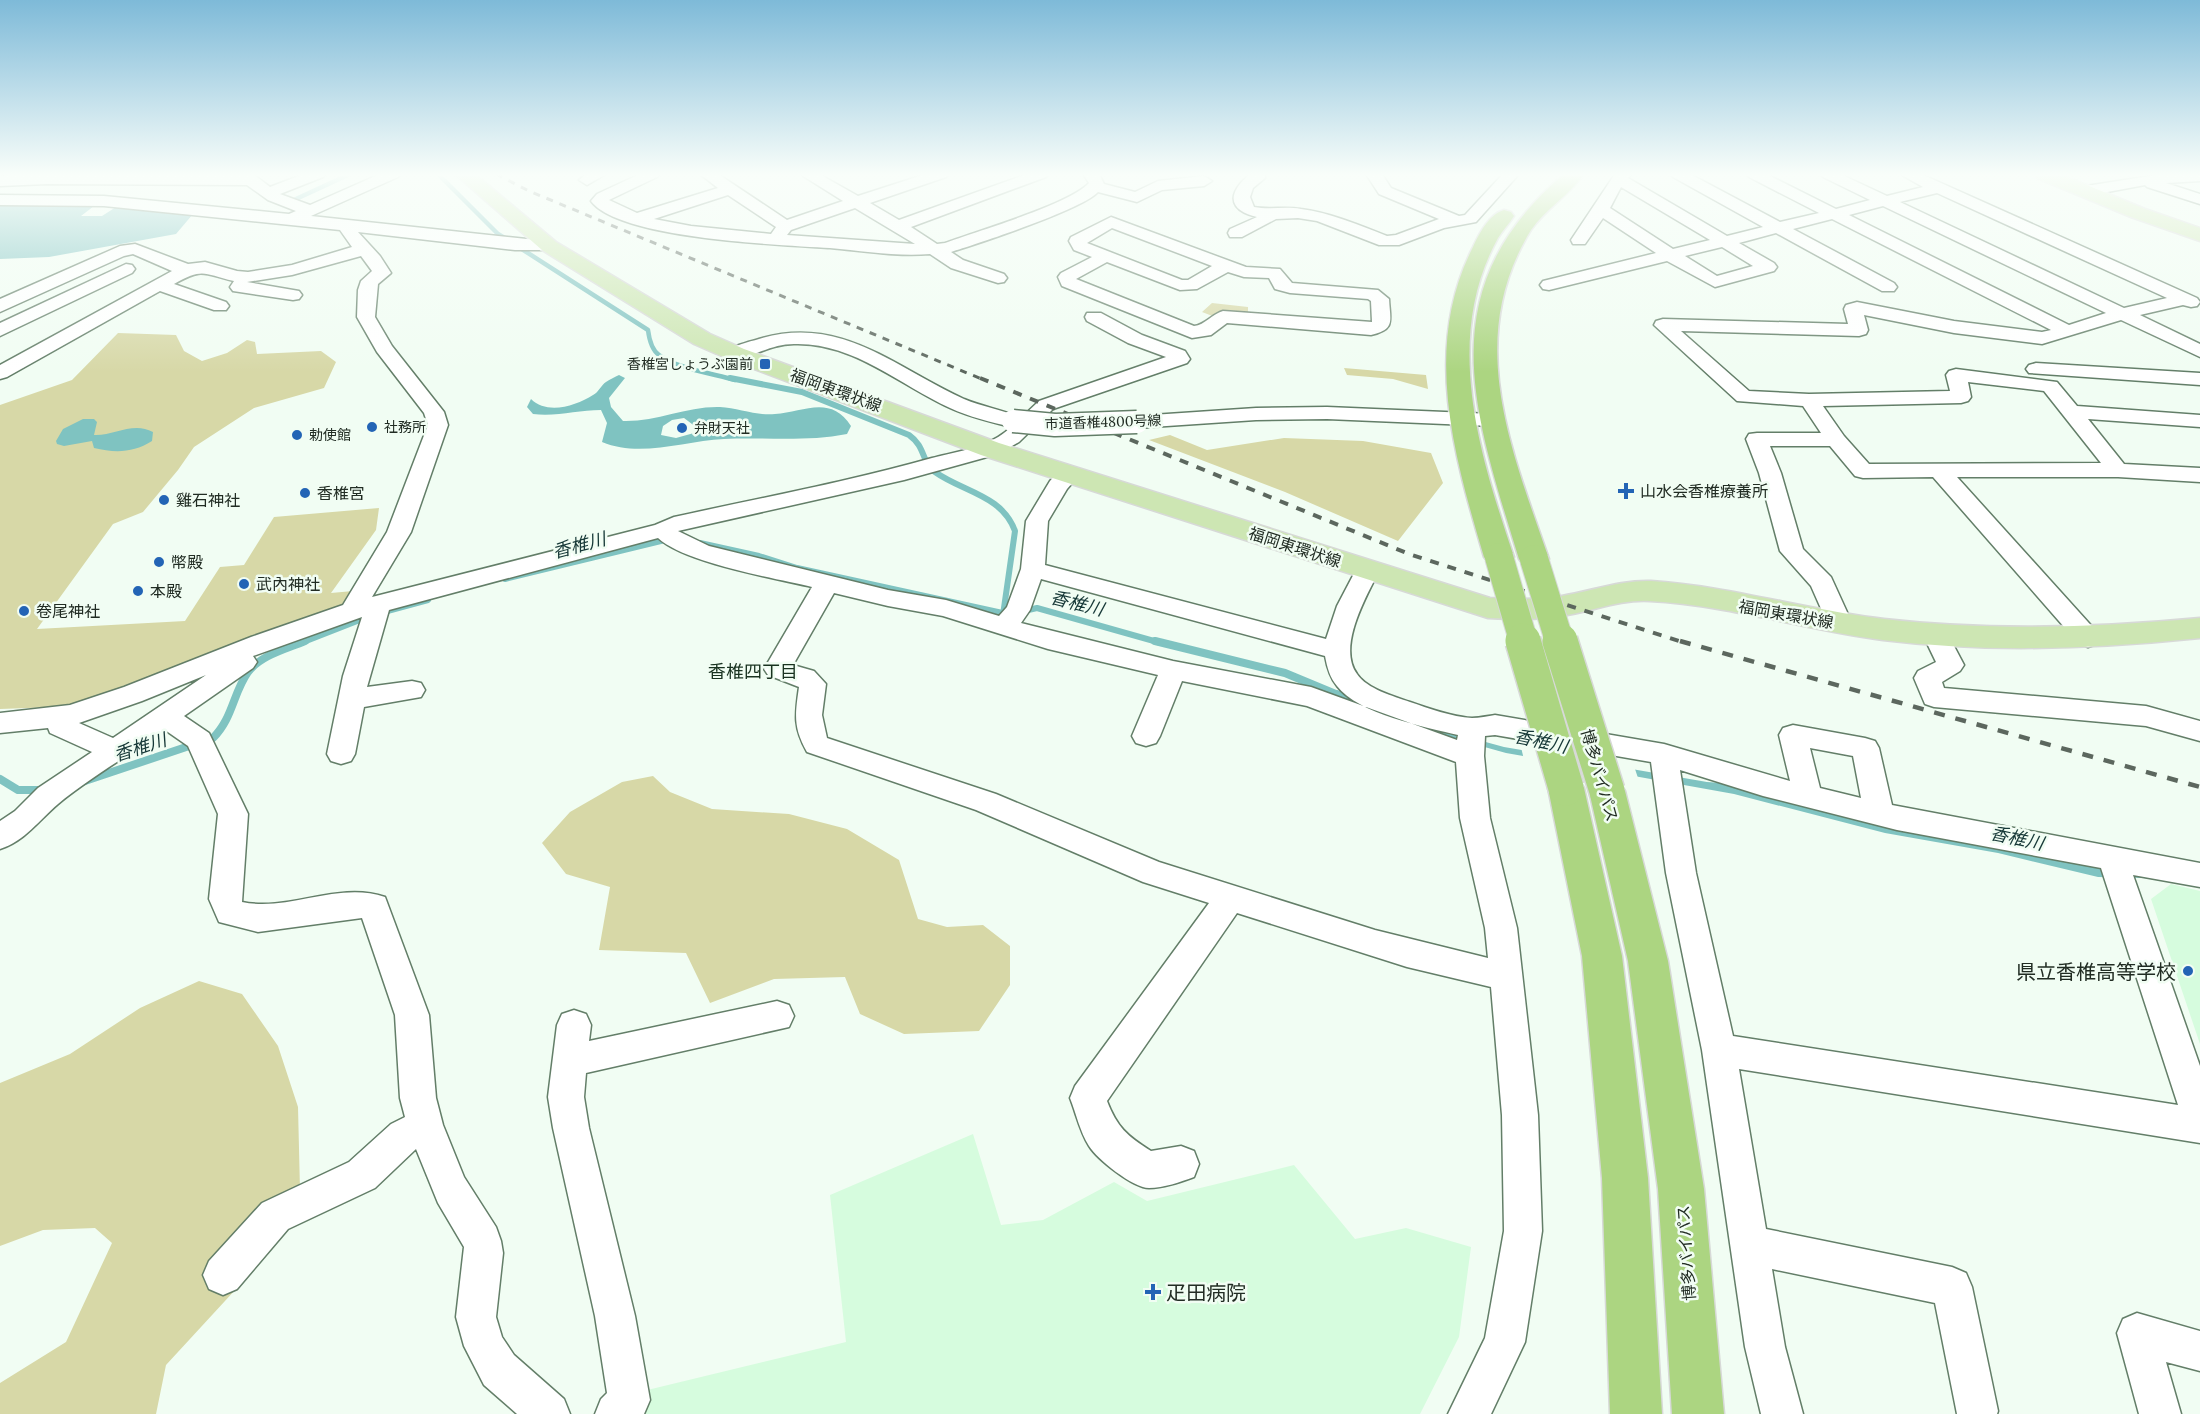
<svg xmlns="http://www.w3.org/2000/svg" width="2200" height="1414" viewBox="0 0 2200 1414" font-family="Lora,'Noto Sans JP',serif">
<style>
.built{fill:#d6fcde}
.green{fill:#d7d8a7}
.water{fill:#7fc3c1;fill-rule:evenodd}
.pier{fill:#f1fdf3}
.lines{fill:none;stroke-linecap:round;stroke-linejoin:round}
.stream-far2{stroke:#7fc3c1;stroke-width:4.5}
.stream-far1{stroke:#7fc3c1;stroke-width:6}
.stream{stroke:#7fc3c1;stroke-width:8}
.minor-casing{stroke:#637e68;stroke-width:3}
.major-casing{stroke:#d7d9d7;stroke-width:3}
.highway-casing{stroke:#d7d9d7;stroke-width:3}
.minor{fill:#fff;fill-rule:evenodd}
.major{fill:#cde6b3;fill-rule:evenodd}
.highway{fill:#acd581;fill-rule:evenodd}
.rail-far2{stroke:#5c675e;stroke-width:3;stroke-dasharray:7 7;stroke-linecap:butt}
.rail-far1{stroke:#5c675e;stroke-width:4;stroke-dasharray:9 9;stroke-linecap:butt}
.rail{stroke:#5c675e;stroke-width:4.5;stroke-dasharray:11 11;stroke-linecap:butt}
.minor-bridge-casing{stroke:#637e68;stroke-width:25;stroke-linecap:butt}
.highway-bridge-far1-casing{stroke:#d7d9d7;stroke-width:30;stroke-linecap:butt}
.highway-bridge-casing{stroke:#d7d9d7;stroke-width:38;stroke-linecap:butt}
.minor-bridge{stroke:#fff;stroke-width:22}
.highway-bridge-far1{stroke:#acd581;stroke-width:28}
.highway-bridge{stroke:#acd581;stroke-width:35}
.poi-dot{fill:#2364b5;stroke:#f1fdf3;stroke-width:2}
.labels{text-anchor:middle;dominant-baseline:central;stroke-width:5;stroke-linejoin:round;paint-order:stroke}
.far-poi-label{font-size:14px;fill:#212c23;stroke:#f1fdf3;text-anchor:start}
.far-street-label{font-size:14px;fill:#212c23;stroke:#f1fdf3}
.street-label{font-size:16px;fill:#212c23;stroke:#f1fdf3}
.poi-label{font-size:16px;fill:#212c23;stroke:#f1fdf3;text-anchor:start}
.water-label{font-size:18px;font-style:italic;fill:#163837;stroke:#f1fdf3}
.neighbourhood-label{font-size:18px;fill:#193220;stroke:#f1fdf3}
.near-poi-label{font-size:20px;fill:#212c23;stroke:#f1fdf3;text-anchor:end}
</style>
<rect width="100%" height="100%" fill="#f1fdf3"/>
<path class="built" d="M2171 884 2200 891V1044L2151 899Z
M973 1134 1001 1225 1043 1220 1114 1182 1147 1201 1294 1165 1355 1239 1406 1228 1471 1247 1459 1337 1420 1414H632L635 1393 846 1342 830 1195Z"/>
<path class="green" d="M1212 303 1248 307V316L1215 317 1202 312Z
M118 333 176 335 184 351 202 361 227 353 247 340 255 342 257 354 321 351 336 362 324 388 254 408 194 447 178 470 143 512 113 524 37 629 185 621 220 567 244 565 274 517 379 508 376 530 331 593 353 591 349 602 131 690 83 706 0 709V405L72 380Z
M1344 368 1426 375 1428 389 1393 379 1347 375Z
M1170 435 1207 450 1284 438 1363 441 1431 453 1443 483 1398 541 1285 492 1149 440Z
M653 776 670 792 712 809 789 814 847 829 899 860 918 919 947 927 983 925 1010 946V985L979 1031 904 1034 860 1014 845 977 774 979 710 1003 686 953 599 950 610 887 566 874 542 843 570 812 622 782Z
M199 981 242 994 278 1046 298 1107 300 1190 248 1276 166 1365 156 1414H0V1383L66 1342 112 1243 95 1228 43 1230 0 1246V1083L70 1054 140 1008Z"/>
<path class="water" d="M0 206H94L81 216H102L116 207 193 214 176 234 49 257 0 259Z
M619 375 625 378 609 398 611 407 623 421C656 422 687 406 720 407 738 408 757 416 775 414 803 412 831 394 851 426L847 434C807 442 765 437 724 439 684 441 640 458 602 442L607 423 601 410C578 410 556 417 533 414L527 407 531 399C547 415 576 406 593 395 599 392 601 385 606 382 610 379 615 377 619 375ZM684 418 696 427 694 433 676 438 661 435 663 426 672 420Z
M83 419H94L97 422 94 435C114 436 133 421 153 432L152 441C133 453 115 453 94 448L92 441 64 446 57 444 56 441 63 429Z
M1337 690 1438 729 1504 747 1707 782 1737 784 2200 877V887L2144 878 2098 877 1998 853 1885 833 1734 794 1506 753 1438 734 1332 696 1331 692Z"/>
<path class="pier" d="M1521 747 1634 766 1639 781 1524 760Z"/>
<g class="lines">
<path class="stream-far2" d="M438 174 498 234 508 240
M296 199 350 174
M517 246 648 330C649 338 652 350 659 355 675 368 715 374 735 380"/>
<path class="stream-far1" d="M730 378 802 392 909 435C926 447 921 462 935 472 963 492 1002 495 1015 531L1003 615
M700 543 759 556 797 568 1007 614
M505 579 669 539
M1024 611 1037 608 1161 643
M380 613 428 600
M301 643 370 616"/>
<path class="stream" d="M1155 641 1285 673 1338 695
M0 779 18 790H45
M82 782 213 738C233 718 233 693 248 672 261 655 286 649 305 641"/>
<g class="minor-casing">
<path id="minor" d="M47 174H253L270 187 304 174H326L323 177 280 194 310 205 380 174H401L398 177 311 216 555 242 558 246 555 250H515L358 232 380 256 391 273 378 284 375 317 392 346 444 412 448 425 411 532 372 597 655 525 674 517C760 498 847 482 932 458 959 451 991 447 1011 427 991 422 969 417 950 408 898 384 853 342 794 344 773 344 756 355 736 360L729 358 726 354C732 345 749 342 759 339 841 314 895 368 964 399 983 407 1004 410 1021 418L1039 401 1166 357 1128 343 1087 321 1085 317 1087 313H1101L1142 335 1185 351 1190 359 1187 363 1053 409 1019 442 998 454 904 480 678 531 709 546 888 590 946 600 999 616 1007 607 1021 569 1026 521 1050 481 1061 469 1069 467 1077 469 1080 474 1067 489 1048 521 1045 565 1326 639 1337 606 1358 566 1367 563 1376 566 1379 571C1366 597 1337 647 1357 674 1367 689 1393 696 1410 702 1428 708 1452 717 1472 718 1479 718 1488 716 1495 715L1664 744 1790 781 1779 735 1783 728 1793 725 1865 738 1875 741 1879 748 1892 805 2200 863V887L2133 875 2200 1066V1143L1739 1069 1766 1229 1952 1267 1966 1273 1972 1287 1998 1411 1997 1414H1957L1935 1303 1772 1269 1785 1347 1803 1414H1761L1745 1347 1702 1050 1666 873 1651 762 1495 735 1485 736 1484 756 1490 818 1517 928 1538 1115 1542 1231 1525 1342 1491 1414H1448L1485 1338 1504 1231 1502 1115 1491 987 1407 967 1237 913 1107 1101C1117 1127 1127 1136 1151 1151L1181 1146 1194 1151 1199 1164 1194 1177C1180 1182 1164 1188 1149 1188 1133 1188 1097 1159 1089 1146 1080 1132 1076 1113 1070 1098L1075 1086 1209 903 1143 882 976 810 807 752C793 727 795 715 799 687L768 675 764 669 812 587C774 578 685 563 658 538L389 610 367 687 412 681 421 683 425 690 421 697 364 707 355 754 351 761 341 764 331 761 327 754 343 676 362 617 253 656 257 662 253 668 184 716 209 733 248 814 242 902C289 912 338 881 385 897L429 1015 436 1098 443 1125 464 1177 496 1227 501 1241 503 1253 496 1317 502 1337 514 1355 564 1399 570 1414H517L484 1385 464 1346 456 1317 464 1247 438 1203 416 1149 375 1188 288 1229 237 1289 223 1295 209 1289 203 1275 209 1261 262 1203 349 1162 391 1124 405 1117 400 1098 395 1015 362 918 258 932 219 922 209 899 218 814 188 746 165 730C131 754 89 778 58 804 39 820 25 841 0 849V821L15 811 38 788 92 752 50 733 48 728 0 733V713L70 705 124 687 251 637 343 605 387 532 428 425 424 413 377 352 357 317 358 290 361 281 372 271 361 256 292 275 247 282 299 291 302 295 299 299 293 300 233 291 230 287 234 281C203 274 204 267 174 284L226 302 229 306 226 310H214L160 291 7 377 0 379V365L172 271 133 254 124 256 0 312V299L120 246 135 244 188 264 205 262 237 271 248 272 292 265 352 247 340 230 104 206 0 205V195L104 196 289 214 296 211 268 200 247 185 47 184 0 186V176ZM1041 579 1325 656C1327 667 1330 678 1337 686 1358 714 1425 727 1458 735L1457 740 1311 687 1173 661 1021 623 1030 610ZM834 593 888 606 943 616 1048 649 1158 675 1132 736 1136 743 1146 746 1156 743 1160 736 1182 681 1307 706 1456 762 1460 818 1485 928 1488 958 1375 930 1159 862 996 794 827 738 822 715 826 684 814 671 793 665ZM206 675 113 738 79 723 142 701ZM1810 748 1853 756 1861 798 1820 788ZM1680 770 1763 796 1897 830 2101 868 2178 1105 1733 1036 1696 873Z
M587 174H606L587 185 579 180Z
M640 174H660L657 177 609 200 637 213 718 188 700 174H718L787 220 843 201 800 174H819L858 196 926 174H949L946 177 870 203 899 220 1027 174H1049L1046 177 911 227 937 244 945 243C977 231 1068 205 1089 183L1083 174H1099L1104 184 1135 192 1158 181 1204 176 1212 181 1204 186 1162 190 1137 202 1098 192C1083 209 977 244 951 252L963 260 1004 274 1007 278 1004 282 998 283 951 268 930 254C898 257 863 251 830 248 782 245 619 239 591 201L597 194ZM728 195 776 227 771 234 691 226 654 219ZM855 208 915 244 787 235 791 230Z
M1249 174H1265V178L1253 188 1250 197 1254 207C1270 210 1285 206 1301 209 1331 213 1359 225 1387 236L1396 235 1439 219 1379 194 1366 174H1382L1391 188 1459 216 1465 215 1503 174H1519L1476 222 1444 228 1399 245H1379L1317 221 1298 218 1276 219 1242 237H1230L1228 233 1230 229 1257 217C1239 213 1225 203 1240 184 1243 180 1247 178 1249 174Z
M1615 174H1632L1628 178 1727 236 1763 227 1673 177 1670 174H1690L1780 222 1819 213 1749 177 1746 174H1766L1836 209 1870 200 1823 177 1820 174H1840L1887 196 1923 187 1900 174H1921L2197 298 2200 302 2197 306 2191 307 2183 305 2140 315 2200 344V357L2121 320 2042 344 1954 333 1864 315 1868 330 1866 334 1859 336 1681 331 1749 391 1809 394 1950 391 1946 375 1949 371 1956 369 2057 382 2077 406 2200 415V427L2088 419 2124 464 2200 468V482L2118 477H1957L2097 632 2101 638 2097 644 2088 647 2079 644 1933 477 1863 478 1855 476 1830 446H1770L1781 473 1803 549 1831 577 1852 623 1848 629 1839 631 1830 629 1811 586 1780 551 1759 473 1746 439 1749 434 1757 433H1821L1803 406 1737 401 1654 325 1656 321 1663 319 1848 324 1844 309 1846 305 1857 302 1954 321 2042 332 2051 330 1832 219 1793 229 1894 283 1897 287 1894 291H1882L1776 233 1739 243 1774 263 1777 267 1774 271 1715 287 1667 261 1549 290 1543 289 1540 285 1543 281 1656 253 1603 218 1585 244H1573L1571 240ZM1621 187 1710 240 1673 249 1610 208ZM1937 193 2167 298 2124 308 1900 202ZM1883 206 2106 313 2069 325 1849 215ZM1722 247 1753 266 1717 276 1685 256ZM1968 382 2044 391 2101 463 1869 464 1844 436 1823 406 1961 403 1968 401 1971 397Z
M2163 174H2200V181L2166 183 2200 194V204L2147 187 2145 185 2086 196 2078 191 2086 186Z
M1111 217 1246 267 1280 269 1292 283 1378 290 1389 299C1390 321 1396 329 1371 335L1227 323 1211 335 1192 338 1062 286 1058 277 1061 273 1092 257 1074 250 1069 241 1071 237ZM1112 228 1212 266 1188 280H1182L1087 243ZM1107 262 1180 290 1197 289 1228 272 1244 277 1269 278 1275 289 1290 293 1368 299 1371 301 1372 322 1223 311C1212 314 1205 325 1194 326L1076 279Z
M126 264 132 265 135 269 132 273 0 336V323Z
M2036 363 2200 373V385L2029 373 2026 369 2029 365Z
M1327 407 1492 414 1499 416 1502 420 1499 424 1492 426 1327 419 1256 420 1137 428 1130 426 1127 422 1130 418 1137 416 1256 408Z
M1936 626 1945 629 1964 665 1960 671 1942 682 1944 688 2146 706 2200 721V741L2146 726 1934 707 1925 704 1914 678 1918 671 1936 662 1923 635 1927 629Z
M777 1001 789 1005 794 1016 789 1027 586 1073 584 1097 589 1128 635 1316 650 1400 644 1414H595L601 1399 607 1393 595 1316 553 1128 548 1097 557 1025 562 1014 574 1010 586 1014 591 1025 589 1041Z
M2137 1313 2200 1331V1371L2166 1362 2181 1414H2139L2117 1333 2123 1319Z"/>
</g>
<g class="major-casing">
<path id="major" d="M455 174H475L556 242 710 334 744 349 999 443 1490 598C1514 599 1538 600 1562 596 1592 591 1620 580 1651 581 1729 586 1806 610 1884 619 1989 631 2095 628 2200 618V638C2094 649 1988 653 1883 640 1805 630 1728 605 1650 601 1619 599 1591 612 1561 616 1537 620 1512 619 1488 618L981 455 728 359 694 344 542 250Z
M2035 174H2060L2145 209 2200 228V241L2131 217 2037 178Z"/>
</g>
<g class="highway-casing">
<path id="highway" d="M1564 174H1584C1570 195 1546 208 1531 230 1464 339 1511 449 1549 559L1544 566 1534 568 1524 566 1519 559C1474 412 1428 290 1564 174Z
M1504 210 1511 212 1514 216C1509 224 1503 230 1498 238 1442 339 1480 456 1514 557L1509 564 1499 566 1489 564 1484 557C1454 456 1422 347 1473 247 1479 234 1489 214 1504 210Z
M1566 775 1578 778 1584 788 1622 956 1648 1178 1662 1414H1610L1602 1178 1582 956 1548 788 1554 778Z
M1607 777 1619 781 1625 791 1668 961 1704 1189 1724 1414H1672L1658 1189 1628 961 1589 791 1595 781Z"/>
</g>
<use href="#minor" class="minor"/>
<use href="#major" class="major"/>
<use href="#highway" class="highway"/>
<path class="rail-far2" d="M496 174 529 191 984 380"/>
<path class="rail-far1" d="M980 378 1409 554 1685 643"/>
<path class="rail" d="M1680 641 2200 787"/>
<g class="minor-bridge-casing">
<path id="minor-bridge" d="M1013 421 1055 425 1137 422"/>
</g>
<g class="highway-bridge-far1-casing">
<path id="highway-bridge-far1" d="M1499 557 1524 643
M1534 559 1560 643"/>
</g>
<g class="highway-bridge-casing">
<path id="highway-bridge" d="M1523 641 1566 788
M1560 641 1607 791"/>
</g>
<use href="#minor-bridge" class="minor-bridge"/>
<use href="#highway-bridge-far1" class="highway-bridge-far1"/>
<use href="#highway-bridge" class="highway-bridge"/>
</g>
<linearGradient id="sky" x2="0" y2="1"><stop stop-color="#7ebad8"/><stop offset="0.47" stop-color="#f9fefa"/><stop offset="1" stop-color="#f9fefa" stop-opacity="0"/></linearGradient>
<rect width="2200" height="372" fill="url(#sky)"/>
<g class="poi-dot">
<rect x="759" y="358" width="12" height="12" rx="3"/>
<circle cx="372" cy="427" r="6"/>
<circle cx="682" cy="428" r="6"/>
<circle cx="297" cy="435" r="6"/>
<path d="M1623 482h6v6h6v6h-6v6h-6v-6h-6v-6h6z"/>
<circle cx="305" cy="493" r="6"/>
<circle cx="164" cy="500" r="6"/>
<circle cx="159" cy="562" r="6"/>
<circle cx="244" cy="584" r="6"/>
<circle cx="138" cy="591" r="6"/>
<circle cx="24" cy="611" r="6"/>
<circle cx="2188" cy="971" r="6"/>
<path d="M1150 1283h6v6h6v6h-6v6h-6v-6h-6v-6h6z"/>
</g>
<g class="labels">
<g class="far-poi-label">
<text x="753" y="364" text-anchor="end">香椎宮しょうぶ園前</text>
<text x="384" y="427">社務所</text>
<text x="694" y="428">弁財天社</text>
<text x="309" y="435">勅使館</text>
</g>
<g class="far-street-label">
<text transform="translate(1103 422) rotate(-2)">市道香椎4800号線</text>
</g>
<g class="street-label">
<text transform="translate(836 390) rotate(20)">福岡東環状線</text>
<text transform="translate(1295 547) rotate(18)">福岡東環状線</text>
<text transform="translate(1786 614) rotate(10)">福岡東環状線</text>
<text transform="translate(1600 775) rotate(74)">博多バイパス</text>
<text transform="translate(1686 1253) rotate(-94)">博多バイパス</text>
</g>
<g class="poi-label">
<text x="1640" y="491">山水会香椎療養所</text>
<text x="317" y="493">香椎宮</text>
<text x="176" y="500">雞石神社</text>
<text x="171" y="562">幣殿</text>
<text x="256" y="584">武內神社</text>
<text x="150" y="591">本殿</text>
<text x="36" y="611">卷尾神社</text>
</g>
<g class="water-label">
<text transform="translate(579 545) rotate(-15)">香椎川</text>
<text transform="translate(1077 603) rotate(14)">香椎川</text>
<text transform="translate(1541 741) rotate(12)">香椎川</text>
<text transform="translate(140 747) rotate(-18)">香椎川</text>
<text transform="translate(2017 838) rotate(12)">香椎川</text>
</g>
<g class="neighbourhood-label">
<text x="753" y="671">香椎四丁目</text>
</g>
<g class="near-poi-label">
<text x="2176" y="971">県立香椎高等学校</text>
<text x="1166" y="1292" text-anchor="start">疋田病院</text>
</g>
</g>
</svg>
